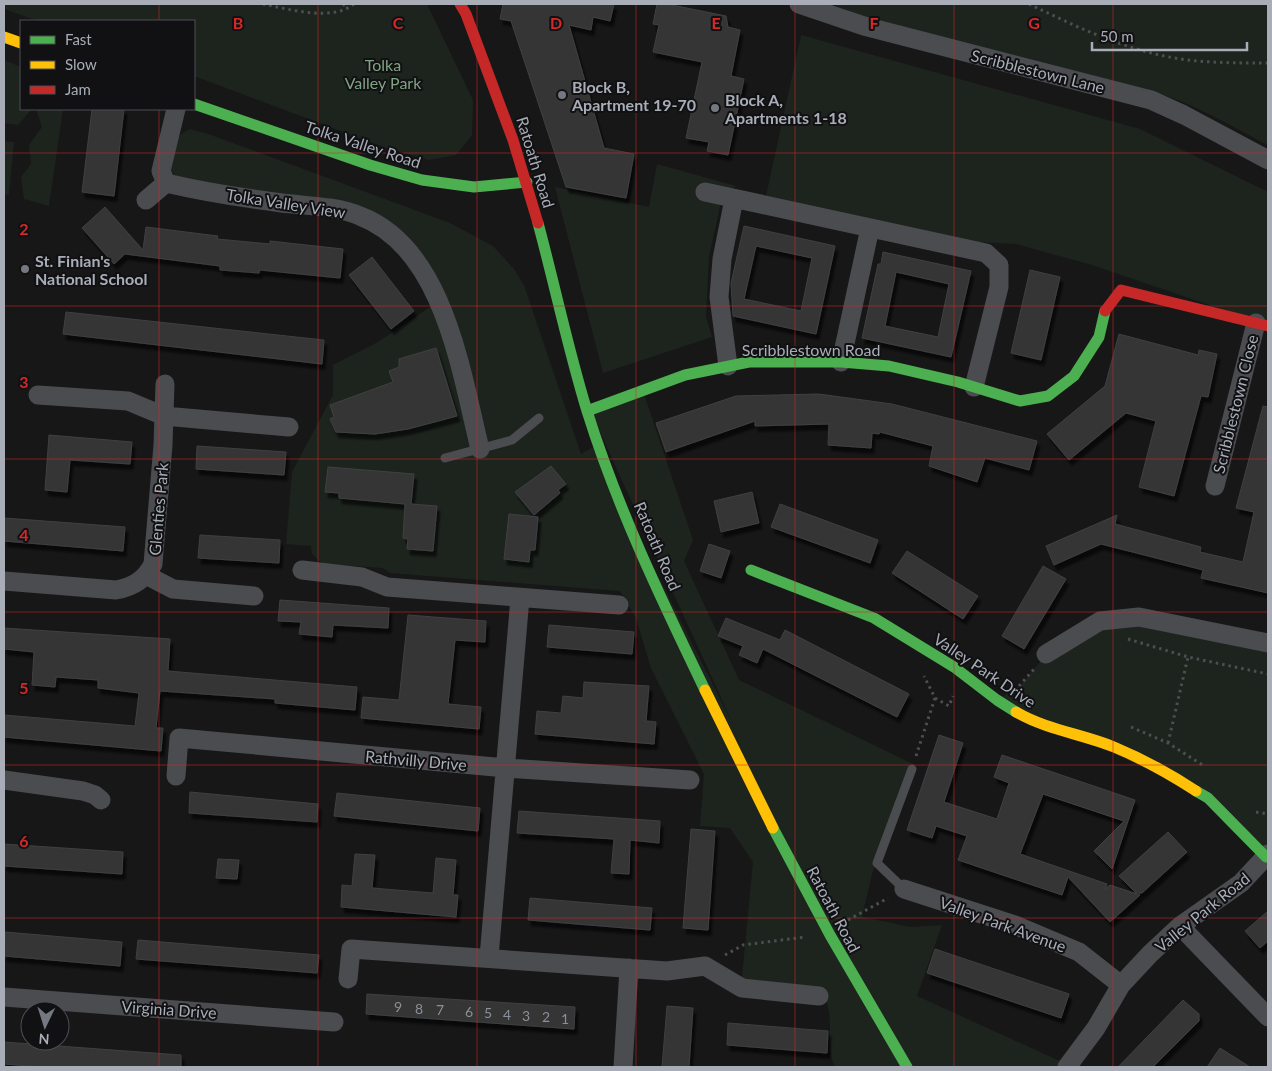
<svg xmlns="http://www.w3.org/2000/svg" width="1272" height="1071" viewBox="0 0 1272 1071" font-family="Lato,sans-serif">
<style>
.green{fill:#1d241e}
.building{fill:#353536;stroke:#3f4043;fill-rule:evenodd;filter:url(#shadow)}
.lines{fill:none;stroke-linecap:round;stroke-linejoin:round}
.path{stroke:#4d4e52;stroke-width:3;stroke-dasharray:2.5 4;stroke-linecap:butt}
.lane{stroke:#4b4c50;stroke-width:9}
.street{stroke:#4b4c50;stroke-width:19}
.fast{stroke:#4caf50;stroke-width:11}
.slow{stroke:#ffc107;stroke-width:11}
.jam{stroke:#c62828;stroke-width:11}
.grid{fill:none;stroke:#d62828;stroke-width:1;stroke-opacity:0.55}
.poi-dot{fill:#757880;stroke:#111113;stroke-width:2}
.labels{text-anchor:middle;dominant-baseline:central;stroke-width:4;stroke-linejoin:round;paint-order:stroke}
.number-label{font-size:14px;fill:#8b8f98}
.park-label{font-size:16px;fill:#7fa381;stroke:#111113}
.street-label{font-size:16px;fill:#a8adb8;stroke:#111113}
.poi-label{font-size:16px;font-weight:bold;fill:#a8adb8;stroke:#111113;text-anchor:start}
.grid-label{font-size:16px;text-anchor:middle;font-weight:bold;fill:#d62828;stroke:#111113;stroke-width:4;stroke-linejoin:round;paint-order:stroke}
</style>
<defs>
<filter id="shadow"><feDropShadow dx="3" dy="5.5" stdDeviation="1" flood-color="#0009"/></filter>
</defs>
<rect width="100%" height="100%" fill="#171717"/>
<path class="green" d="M4 4H427L473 100 472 135 456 155 429 160 386 148 194 76V21H38L4 9Z
M833 4H1268V145C1226 124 1177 92 1130 88L870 21Z
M801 35 1140 129 1268 192V325L1092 265 1016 244 977 242 973 250 765 201Z
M4 60 21 67V109H32L18 125 4 123Z
M36 109H63L49 206 24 199 21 177 31 164 29 145 42 127Z
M190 129 211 135 450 223 493 246 514 269 524 285 581 454 602 442 638 536 906 1067H835C824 1046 836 1019 824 996L741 988 753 862 730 828 700 826 704 774 651 668 636 618 620 591 390 573 383 568 323 564 312 554 311 546 286 544 292 472 333 395V365L378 342 439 301 390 231 188 182 174 175 168 164C173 149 174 136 190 129Z
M4 141 14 142 9 195 4 194Z
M657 164 736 186 722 197 709 257 706 317 712 337 603 373 555 187 649 207Z
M643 391 693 540 684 561 739 680 913 764 872 874 862 917 911 927 942 925 917 996 1073 1067H908L825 926 590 410Z
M1139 617 1268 648V855L1208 797 997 700 1020 686 1046 655 1100 622Z"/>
<path class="building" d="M503 4H614L610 21 593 17 591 30 569 25 604 148 634 154 626 198 566 187 511 21 500 19Z
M657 4H667L726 16 728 27 740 30 731 76 744 79 728 155 707 151 709 142 686 138 702 62 653 52 659 25 653 24Z
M92 109H124L114 196 82 192Z
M105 207 143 250 146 227 218 236 217 239 270 244V241L343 249 340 278 260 270 259 273 220 270V266L125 254 114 264 82 228Z
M744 226 835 246 816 334 733 316 731 283ZM756 246 812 258 801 311 744 299Z
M883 252 971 271 951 357 862 338 878 264H881ZM896 272 949 284 938 337 885 326Z
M372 257 414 311 391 329 349 275Z
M1030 270 1060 277 1041 360 1011 353Z
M66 312 324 340 322 364 63 334Z
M1119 334 1198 355 1199 350 1217 354 1208 397 1201 396 1174 496 1139 487 1156 421 1126 413 1069 460 1047 434 1105 386Z
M436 348 457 416 408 429 375 434 336 432 330 419 334 417 330 405 393 382 389 371 399 367V359Z
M819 394 892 404 1037 441 1029 470 985 458 977 482 929 466 933 446 880 432 879 434 872 433 871 448 828 445 829 424 755 426V421L666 452 656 423 736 396Z
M1263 406 1268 407V593L1201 578 1203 570 1101 544 1054 565 1046 546 1117 515 1115 524 1201 547 1200 552 1243 562 1254 512 1236 508Z
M49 435 132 442 130 464 70 460 67 492 45 490Z
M197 446 286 452 284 475 196 469Z
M551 466 566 484 558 490 560 493 534 515 515 492Z
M328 467 414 474 411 504 437 506 433 551 407 549 408 539 403 538 405 504 339 498V493L325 492Z
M752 492 759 523 721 532 714 501Z
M780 504 878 540 870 563 771 527Z
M509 514 538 517 535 550H530L529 562 504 559Z
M4 518 125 527 123 551 4 541Z
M200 535 280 540 279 563 198 558Z
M709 544 730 551 721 578 700 571Z
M907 551 978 596 963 619 892 573Z
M1043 566 1066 579 1024 649 1002 636Z
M280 600 389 608 388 628 333 625 332 637 299 634 301 622 278 621Z
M408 615 486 621 485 642 455 640 448 704 481 707 479 729 361 718 363 697 399 700Z
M726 618 780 640 785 630 909 694 897 717 763 649 757 663 739 655 743 646 718 636Z
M549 625 634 632 632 654 547 647Z
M4 628 170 639 168 671 357 687 355 710 275 703V699L160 691 156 728H163L161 751 4 737V715L135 726 139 693 98 688V680L56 677 55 687 32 685 34 652 4 649Z
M584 682 649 686 646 721 656 722 654 744 535 734 537 711 561 713 563 696 583 698Z
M939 735 963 743 944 802 997 819 1009 783 994 777 1002 755 1135 800 1112 869 1094 851 1124 821 1043 794 1020 854 1107 884 1105 889 1110 885 1140 895 1110 922 1068 877 1062 895 958 860 967 836 936 826 932 838 907 830Z
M190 792 318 804 317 822 189 813Z
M337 793 480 808 478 831 334 816Z
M519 811 660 821 659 843 630 840 629 874 611 873 614 839 517 833Z
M691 829 715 831 708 930 683 928Z
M1168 832 1187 852 1142 893H1136L1119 876Z
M4 844 123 852 122 874 4 866Z
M355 854 375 855 372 888 433 893 436 858 456 860 453 895H458L456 917 341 907 342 885 352 886Z
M218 859 239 860 237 879 216 878Z
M530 898 652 908 650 930 528 920Z
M1268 911V941L1260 948 1245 931Z
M5 932 122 942 120 966 4 956Z
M138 940 319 955 317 973 136 959Z
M935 949 1069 994 1061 1018 927 973Z
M367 994 575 1007 574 1029 366 1014Z
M1183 1000 1199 1014V1021L1153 1067H1118Z
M667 1006 693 1008 689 1067H662Z
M728 1023 828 1031 827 1053 727 1045Z
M4 1042 181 1055V1067H41L4 1064Z
M1220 1048 1250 1067H1207Z"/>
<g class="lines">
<path class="path" d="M263 4C288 9 332 22 354 4
M343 4 348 9
M1029 4C1079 28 1131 53 1188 60 1214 63 1241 63 1268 63
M1128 639 1188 657 1268 674
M1019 686 1035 668
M935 698 949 706 953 696
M1131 727 1168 743 1204 766
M1168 743 1188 657
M916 756 935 698 924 676
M1256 812 1268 814
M848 920 888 898
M725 955 743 945 805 937"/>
<path class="lane" d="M445 458 512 440 539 418
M904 889 877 863 912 769"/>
<path class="street" d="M799 4 864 26 1151 100 1184 115 1268 160
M176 109 161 171 166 183C204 192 243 198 282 203 307 206 336 206 360 216 444 248 461 372 480 449
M705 192 986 253 999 265V287L974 387
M146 200 166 183
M841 362 870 228
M728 366 719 297 722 259 734 199
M38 395 128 401 164 416 289 427
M1215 486 1256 323
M302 570 362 577 387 587 619 605
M146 575 173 589 254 596
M4 581 116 590C133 587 145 580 153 564L163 445 165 384
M1046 654 1100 621 1139 617 1268 643
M176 776 179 738 506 768 690 780
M4 780 83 791 95 795 101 800
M904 889 1015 925 1079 952 1121 985
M1180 926 1268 1017
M489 957 520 598
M348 979 351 949 667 971 705 966 742 988 819 996
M4 997 334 1022
M623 1067 629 968
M1067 1067 1096 1028 1121 985 1150 954 1180 926 1241 883 1268 854"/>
<path class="fast" d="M194 104 370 165 422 180 474 187 527 182
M538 223C555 286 568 349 587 411 617 507 661 599 705 690
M587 411 685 375 749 362H841L889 366 958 382 1020 401 1048 396 1074 376 1099 337 1105 311
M751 570 874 618 954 667 997 700 1016 712
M1196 791 1208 798 1266 857
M773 828 830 935 907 1067"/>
<path class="slow" d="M4 37 21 43
M705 690 773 828
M1016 712C1047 730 1082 734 1114 747 1143 759 1170 774 1196 791"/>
<path class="jam" d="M460 4 466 14 513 140 538 223
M1105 311 1121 290 1268 326"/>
</g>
<path class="grid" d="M159 4V21M318 4V1067M477 4V1067M636 4V1067M795 4V1067M954 4V1067M1113 4V1067M159 109V1067M4 153H1268M4 306H1268M4 459H1268M4 612H1268M4 765H1268M4 918H1268"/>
<g class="poi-dot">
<circle cx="562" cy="95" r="5"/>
<circle cx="715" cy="108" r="5"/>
<circle cx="25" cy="269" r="5"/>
</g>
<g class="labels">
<g class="number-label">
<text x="398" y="1006">9</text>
<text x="419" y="1008">8</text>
<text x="440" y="1009">7</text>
<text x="469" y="1011">6</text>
<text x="488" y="1012">5</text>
<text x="507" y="1014">4</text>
<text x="526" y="1015">3</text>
<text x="546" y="1016">2</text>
<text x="565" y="1018">1</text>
</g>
<g class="park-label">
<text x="383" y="64">Tolka<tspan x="383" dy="18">Valley Park</tspan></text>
</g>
<g class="street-label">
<text transform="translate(1038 71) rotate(14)">Scribblestown Lane</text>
<text transform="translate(363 144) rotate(18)">Tolka Valley Road</text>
<text transform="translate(536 162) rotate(73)">Ratoath Road</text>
<text transform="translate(286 203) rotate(9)">Tolka Valley View</text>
<text x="811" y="349">Scribblestown Road</text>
<text transform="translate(1235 404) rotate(-76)">Scribblestown Close</text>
<text transform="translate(158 509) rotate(-85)">Glenties Park</text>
<text transform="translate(658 546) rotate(67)">Ratoath Road</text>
<text transform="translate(985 670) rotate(34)">Valley Park Drive</text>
<text transform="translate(416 760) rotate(5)">Rathvilly Drive</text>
<text transform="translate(834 909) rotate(62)">Ratoath Road</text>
<text transform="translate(1202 912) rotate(-39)">Valley Park Road</text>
<text transform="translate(1003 924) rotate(20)">Valley Park Avenue</text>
<text transform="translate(169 1009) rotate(4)">Virginia Drive</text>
</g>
<g class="poi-label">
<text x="572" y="86">Block B,<tspan x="572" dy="18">Apartment 19-70</tspan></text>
<text x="725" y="99">Block A,<tspan x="725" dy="18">Apartments 1-18</tspan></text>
<text x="35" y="260">St. Finian's<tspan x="35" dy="18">National School</tspan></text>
</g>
</g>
<g class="grid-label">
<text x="238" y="29">B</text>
<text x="398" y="29">C</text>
<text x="556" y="29">D</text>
<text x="716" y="29">E</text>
<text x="874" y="29">F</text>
<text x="1034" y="29">G</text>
<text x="24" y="235">2</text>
<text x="24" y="388">3</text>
<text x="24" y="541">4</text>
<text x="24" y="694">5</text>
<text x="24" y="847">6</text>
</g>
<rect width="1272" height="1071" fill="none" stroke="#a8adb8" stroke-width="10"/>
<rect x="20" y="20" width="175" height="90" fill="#111113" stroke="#4d4f55"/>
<rect x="30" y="36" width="25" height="8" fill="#4caf50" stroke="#4d4f55"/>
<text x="65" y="45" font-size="15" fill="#a8adb8">Fast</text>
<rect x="30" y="61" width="25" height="8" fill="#ffc107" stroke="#4d4f55"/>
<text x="65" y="70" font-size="15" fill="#a8adb8">Slow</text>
<rect x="30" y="86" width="25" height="8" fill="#c62828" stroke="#4d4f55"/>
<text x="65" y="95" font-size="15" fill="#a8adb8">Jam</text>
<g transform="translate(45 1026) rotate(184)"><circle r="24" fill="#111113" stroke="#4d4f55"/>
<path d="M0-4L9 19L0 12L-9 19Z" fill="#757880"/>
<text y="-8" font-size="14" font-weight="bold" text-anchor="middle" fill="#a8adb8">N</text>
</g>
<path d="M1092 42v8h155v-8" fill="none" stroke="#a8adb8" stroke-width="2.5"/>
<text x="1100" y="42" font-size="15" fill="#a8adb8" stroke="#111113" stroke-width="4" paint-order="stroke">50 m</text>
</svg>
